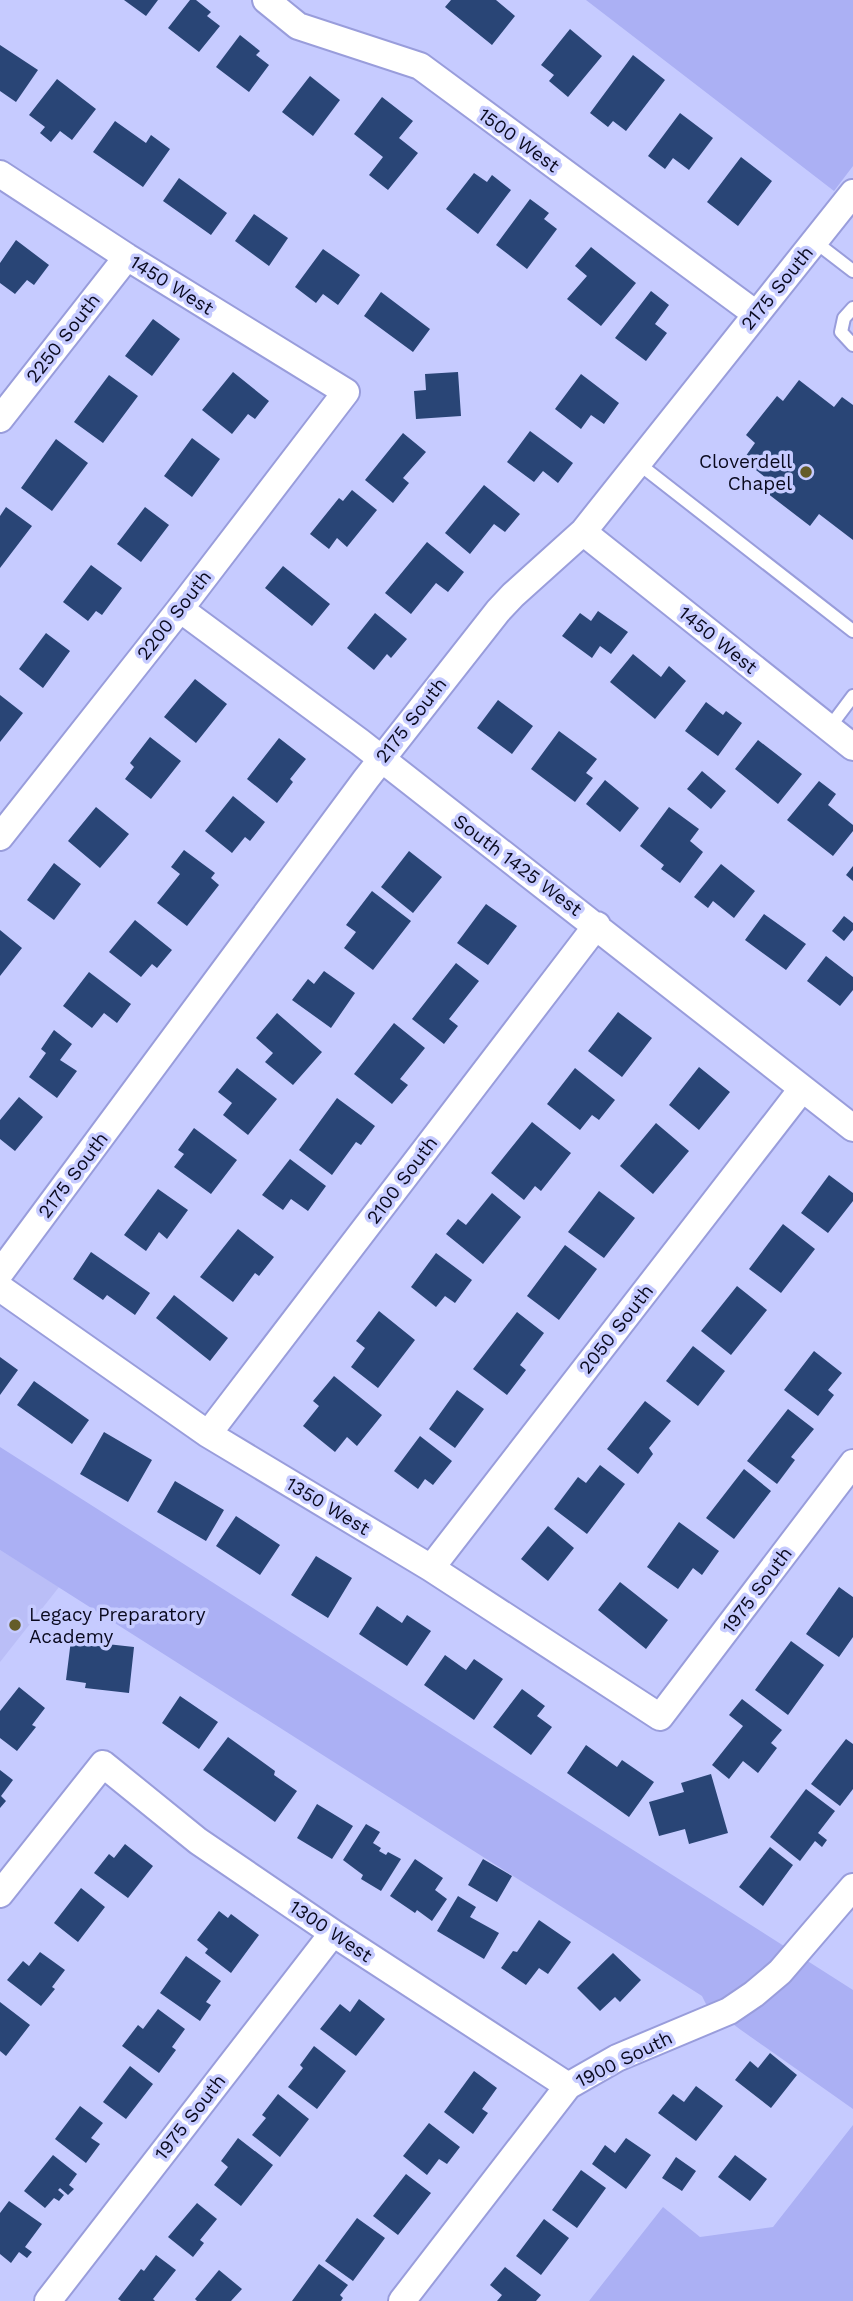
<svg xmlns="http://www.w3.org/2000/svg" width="853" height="2301" viewBox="0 0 853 2301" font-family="'Work Sans',sans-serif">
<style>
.built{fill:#babef7}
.green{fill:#abb0f4}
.building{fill:#294576}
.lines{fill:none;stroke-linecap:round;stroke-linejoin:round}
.lane-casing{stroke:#999ddb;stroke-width:16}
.street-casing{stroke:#999ddb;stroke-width:30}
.lane{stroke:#fff;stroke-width:12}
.street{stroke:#fff;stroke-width:26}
.poi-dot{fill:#645c28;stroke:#c6cbff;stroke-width:2.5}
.labels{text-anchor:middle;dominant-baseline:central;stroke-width:7;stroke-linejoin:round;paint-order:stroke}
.street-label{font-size:19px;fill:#09091e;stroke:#c6cbff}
.poi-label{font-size:19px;fill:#09091e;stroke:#c6cbff;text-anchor:end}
</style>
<rect width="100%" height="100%" fill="#c6cbff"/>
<path class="built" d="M0 1550 59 1587 0 1662Z"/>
<path class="green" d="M586 0H853V166L834 191Z
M0 1447 853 1990V2109L741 2030 706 2004 702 1996 0 1550Z
M853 2125V2301H589L663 2207 700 2237 773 2227Z"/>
<path class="building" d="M124 0H158L146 16Z
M190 0H196L211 12 207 16 220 26 199 52 168 28Z
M451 0H496L515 16 492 45 445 7Z
M570 29 602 56 568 97 549 81 554 75 541 65Z
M240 35 260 51 256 55 269 65 249 92 216 67Z
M0 45 38 70 16 102 0 91Z
M633 55 665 80 626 131 613 121 608 127 590 113Z
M310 76 340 100 313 136 282 112Z
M57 79 96 109 72 140 60 131 51 142 40 133 45 127 29 115Z
M382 97 413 121 399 138 418 153 388 190 369 175 383 157 354 134Z
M680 113 713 138 689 170 673 158 665 169 648 156Z
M115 121 146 143 151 135 170 149 143 187 93 152Z
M741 157 772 181 738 226 707 202Z
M474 173 487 182 492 175 511 190 478 234 446 209Z
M179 178 227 213 211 235 163 201Z
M530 199 549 213 544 219 557 229 527 269 496 245Z
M254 214 288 238 269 266 235 241Z
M16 240 49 265 34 285 27 280 15 294 0 283V263Z
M591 247 636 283 601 326 567 299 587 276 575 266Z
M323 249 360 275 338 305 323 294 316 303 295 287Z
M651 291 669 305 655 324 667 333 646 361 615 338Z
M381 292 430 329 413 352 364 316Z
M153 319 180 339 152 376 125 356Z
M233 372 269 401 255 419 248 414 232 434 202 410Z
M458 372 461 416 416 419 414 391 426 390 425 374Z
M581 374 619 403 604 424 591 415 581 429 555 409Z
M109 375 138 396 103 443 74 422Z
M799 380 834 407 842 397 853 405V540L819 514 810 526 767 493 774 484 743 460 755 443 746 435 777 396 783 401Z
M530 431 573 463 558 483 543 471 534 482 507 462Z
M403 433 426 452 403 478 409 483 393 503 365 480Z
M192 438 220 459 192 497 164 476Z
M56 439 88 463 52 511 21 488Z
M484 485 520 514 505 532 494 524 470 554 445 533Z
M352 490 377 510 347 547 337 538 329 549 310 534 339 498 343 501Z
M6 507 32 526 0 568V516Z
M145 507 169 525 141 562 117 544Z
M427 542 464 572 448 592 436 583 411 614 385 593Z
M91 565 122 588 102 615 96 611 88 621 63 602Z
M283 566 330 604 312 626 265 588Z
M598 611 628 632 611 654 600 646 592 658 562 636 580 613 591 621Z
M375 613 407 639 391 658 387 654 374 670 347 648Z
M46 633 70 651 43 688 19 669Z
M633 654 661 677 669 666 686 681 655 719 610 682Z
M195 679 227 704 196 743 164 717Z
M0 695 23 713 0 742Z
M498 700 533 726 512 754 477 728Z
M706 702 723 715 726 711 742 723 718 756 685 731Z
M559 731 597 759 586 773 593 778 575 802 531 769Z
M150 737 181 761 151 799 125 779 134 767 130 763Z
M279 738 306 759 290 779 293 782 277 803 247 779Z
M758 740 802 774 778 804 735 769Z
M702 771 726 791 711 809 687 789Z
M605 780 639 808 620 832 586 804Z
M819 781 836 794 828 805 853 825V831L833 856 787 820Z
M233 796 265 822 250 841 245 837 232 853 205 831Z
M96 807 129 834 100 868 68 841Z
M669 807 699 829 690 841 703 852 680 883 661 869 664 865 640 846Z
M184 850 215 873 211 878 219 885 187 926 157 903 180 874 171 867Z
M409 851 442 877 413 913 381 887Z
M54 863 81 884 54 920 27 900Z
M721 864 755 891 734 918 713 901 708 908 694 897Z
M853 866V881L846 875Z
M372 891 411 921 373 970 344 948 356 932 346 925Z
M486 904 517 926 488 965 457 943Z
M764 914 806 944 786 970 745 940Z
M844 916 853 923V930L844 941 832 931Z
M135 920 172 950 157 968 152 964 141 977 109 952Z
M0 930 22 948 0 976Z
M826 956 853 977V990L840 1006 807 981Z
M456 963 479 981 449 1019 458 1026 444 1044 412 1019Z
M324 971 355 993 331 1028 292 1000 308 979 314 984Z
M89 972 131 1004 117 1023 104 1013 92 1028 63 1006Z
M618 1012 652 1038 622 1077 588 1051Z
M277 1013 322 1052 293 1085 265 1062 273 1053 256 1038Z
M394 1023 425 1048 400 1079 408 1085 392 1104 354 1074Z
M54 1030 72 1044 60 1060 77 1071 57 1098 29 1077 46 1053 41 1049Z
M699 1067 730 1092 699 1130 669 1105Z
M237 1068 277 1099 248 1135 223 1115 232 1103 218 1092Z
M575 1068 615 1100 599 1120 592 1115 580 1130 547 1104Z
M19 1097 43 1117 15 1151 0 1139V1120Z
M337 1098 375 1126 361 1145 356 1142 332 1175 299 1150Z
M532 1122 571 1153 541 1191 535 1186 524 1200 491 1173Z
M656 1123 689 1151 653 1194 620 1166Z
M194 1128 237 1160 211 1194 174 1167 184 1154 178 1150Z
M290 1159 326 1186 308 1211 291 1199 283 1210 262 1195Z
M829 1175 853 1193V1201L828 1233 801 1213Z
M158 1189 188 1210 167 1239 159 1232 146 1251 124 1235Z
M599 1191 635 1218 604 1258 568 1232Z
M492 1193 521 1217 483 1264 446 1234 458 1219 466 1225Z
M783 1224 815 1249 781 1293 749 1269Z
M238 1229 274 1257 259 1276 255 1273 233 1302 200 1277Z
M565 1245 597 1269 559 1320 527 1296Z
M91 1252 150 1293 135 1315 107 1295 103 1300 73 1279Z
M436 1253 472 1280 455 1303 445 1296 436 1307 411 1287Z
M737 1286 767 1310 731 1355 701 1331Z
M174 1295 228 1338 210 1361 156 1318Z
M379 1311 415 1340 378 1388 351 1367 365 1348 356 1341Z
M517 1312 544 1333 520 1365 526 1370 507 1395 473 1369Z
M693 1346 725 1371 698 1406 666 1381Z
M814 1351 842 1373 828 1390 834 1395 818 1416 784 1390Z
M0 1357 18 1370 0 1395Z
M334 1376 382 1415 357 1446 347 1437 335 1452 303 1426 319 1406 313 1401Z
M34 1381 89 1420 72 1444 17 1405Z
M457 1390 484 1409 455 1448 429 1429Z
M645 1401 671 1421 649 1448 653 1454 638 1474 607 1449Z
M788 1409 814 1429 791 1457 795 1460 777 1484 747 1461Z
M104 1432 152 1460 128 1502 80 1474Z
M420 1436 452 1461 433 1485 425 1479 418 1489 394 1471Z
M600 1465 625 1484 587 1534 554 1509 578 1477 586 1483Z
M744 1469 771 1491 734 1539 706 1518Z
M175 1481 224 1510 206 1541 157 1512Z
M236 1516 280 1545 260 1575 216 1546Z
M679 1522 719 1551 702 1575 693 1568 678 1589 647 1567Z
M548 1526 574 1548 548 1581 521 1559Z
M316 1556 352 1578 328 1618 291 1595Z
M620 1582 668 1620 646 1649 598 1610Z
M839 1587 853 1597V1637L839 1657 806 1634Z
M377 1606 402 1623 407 1615 431 1631 407 1666 359 1634Z
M71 1640 134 1647 129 1693 85 1688 86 1683 66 1680Z
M791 1641 824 1665 788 1715 755 1690Z
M445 1655 466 1670 474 1659 503 1679 474 1720 424 1685Z
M19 1687 45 1708 32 1725 36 1727 17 1751 0 1738V1711Z
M522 1689 545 1706 537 1716 552 1727 531 1755 493 1727Z
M180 1696 218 1722 199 1749 162 1723Z
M742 1699 782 1730 771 1743 777 1748 758 1773 743 1761 729 1779 712 1765 743 1726 729 1715Z
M228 1737 275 1771 274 1775 297 1791 275 1822 203 1770Z
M846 1739 853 1744V1789L840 1806 811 1784Z
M586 1745 617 1767 622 1760 654 1782 629 1817 567 1773Z
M0 1770 13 1780 1 1796 6 1801 0 1808Z
M711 1774 728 1833 689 1844 685 1829 659 1836 649 1802 684 1792 681 1783Z
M806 1789 835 1811 818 1833 827 1840 822 1847 815 1841 800 1861 770 1837Z
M317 1804 353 1826 332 1859 297 1838Z
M366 1824 380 1832 373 1843 381 1848 379 1851 386 1855 388 1852 401 1859 381 1891 361 1879 363 1875 343 1860Z
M125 1844 153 1866 128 1898 94 1873 109 1854 114 1858Z
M770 1847 793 1865 763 1906 739 1887Z
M415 1859 443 1878 435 1890 447 1899 432 1921 417 1910 415 1913 390 1896Z
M483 1859 512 1876 497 1902 468 1885Z
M81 1888 105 1907 78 1942 54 1923Z
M458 1896 476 1907 470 1917 499 1933 484 1959 437 1931Z
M219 1911 228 1918 231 1914 259 1935 231 1973 205 1953 208 1949 197 1940Z
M539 1920 571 1942 548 1974 539 1968 526 1985 501 1968 513 1951 517 1952Z
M40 1952 65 1970 52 1987 55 1989 41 2006 7 1980 23 1961 29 1966Z
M613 1953 641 1980 620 2002 615 1997 600 2011 577 1988Z
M186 1956 221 1981 206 2002 211 2005 200 2021 160 1993Z
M359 1999 385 2019 356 2056 320 2029 340 2004 350 2012Z
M0 2002 30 2025 6 2056 0 2051Z
M158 2009 185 2029 172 2047 176 2050 159 2073 122 2046 138 2025 143 2029Z
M314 2046 346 2071 317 2109 288 2087 303 2068 300 2065Z
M770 2053 797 2075 771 2108 735 2080 750 2061 758 2068Z
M130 2066 153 2084 126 2119 103 2102Z
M474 2071 497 2088 482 2109 488 2113 473 2134 444 2112Z
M696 2086 723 2106 696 2141 658 2113 673 2094 684 2102Z
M278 2094 309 2119 280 2157 252 2135 266 2118 262 2115Z
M80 2106 103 2123 91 2138 100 2144 86 2163 55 2139Z
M429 2123 460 2147 447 2164 439 2159 427 2175 403 2156Z
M238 2138 273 2165 241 2206 214 2185 228 2167 221 2161Z
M626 2138 651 2155 626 2189 592 2164 605 2145 615 2153Z
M53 2155 77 2174 69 2185 74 2189 68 2195 60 2188 58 2190 64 2195 59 2201 54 2198 45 2208 24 2191Z
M735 2155 767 2179 750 2201 718 2177Z
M676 2157 696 2171 682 2191 662 2178Z
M581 2170 606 2188 577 2228 552 2210Z
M406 2174 431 2193 398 2235 373 2216Z
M9 2201 42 2224 25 2247 32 2252 27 2258 19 2252 11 2263 0 2254V2213Z
M197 2203 217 2219 200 2240 204 2243 193 2257 168 2237Z
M357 2218 385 2238 353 2281 325 2261Z
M544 2219 569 2238 541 2275 516 2256Z
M156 2255 176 2270 153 2299 155 2301H121L118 2299 141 2269 144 2271Z
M319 2264 348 2285 340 2295 343 2298 341 2301H292Z
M505 2267 541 2295 536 2301H497L502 2295 490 2285Z
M219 2270 242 2289 231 2301H197L195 2299Z"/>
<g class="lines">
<g class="lane-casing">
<path id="lane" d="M814 241 853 271
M853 308 844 318 841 332 853 345
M639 464 853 631
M829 728 853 696"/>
</g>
<g class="street-casing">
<path id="street" d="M266 0 298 26 420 66 756 314
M0 174 127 257 346 392 180 609 0 837
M0 419 127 257
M583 532 853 747
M180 609 360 742 853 1128
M0 1273 366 779 498 611 513 595 583 532 853 193
M0 1288 208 1434 431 1568 660 1717 853 1463
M208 1434 597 925
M431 1568 802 1089
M0 1894 103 1764 198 1841 333 1933 568 2086
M48 2301 333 1933
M402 2301 568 2086 617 2058 729 2011 754 1994 780 1972 853 1887"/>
</g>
<use href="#lane" class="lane"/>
<use href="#street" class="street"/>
</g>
<g class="poi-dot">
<circle cx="806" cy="472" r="7"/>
<circle cx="15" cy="1625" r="7"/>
</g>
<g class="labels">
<g class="street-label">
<text transform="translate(519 140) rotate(36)">1500 West</text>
<text transform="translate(172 285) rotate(32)">1450 West</text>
<text transform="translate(777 288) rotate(-51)">2175 South</text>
<text transform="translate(63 338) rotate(-52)">2250 South</text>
<text transform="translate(174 615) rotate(-52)">2200 South</text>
<text transform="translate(718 640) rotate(39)">1450 West</text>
<text transform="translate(411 720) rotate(-52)">2175 South</text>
<text transform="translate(518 865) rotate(37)">South 1425 West</text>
<text transform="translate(73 1175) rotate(-53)">2175 South</text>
<text transform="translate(402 1180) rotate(-53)">2100 South</text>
<text transform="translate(616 1329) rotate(-52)">2050 South</text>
<text transform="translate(328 1506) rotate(31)">1350 West</text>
<text transform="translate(757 1590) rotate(-53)">1975 South</text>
<text transform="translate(331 1931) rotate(34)">1300 West</text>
<text transform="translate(624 2059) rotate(-26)">1900 South</text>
<text transform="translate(190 2117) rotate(-52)">1975 South</text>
</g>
<g class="poi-label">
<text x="792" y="461">Cloverdell<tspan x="792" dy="22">Chapel</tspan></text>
<text x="29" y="1614" text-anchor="start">Legacy Preparatory<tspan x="29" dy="22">Academy</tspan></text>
</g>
</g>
</svg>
